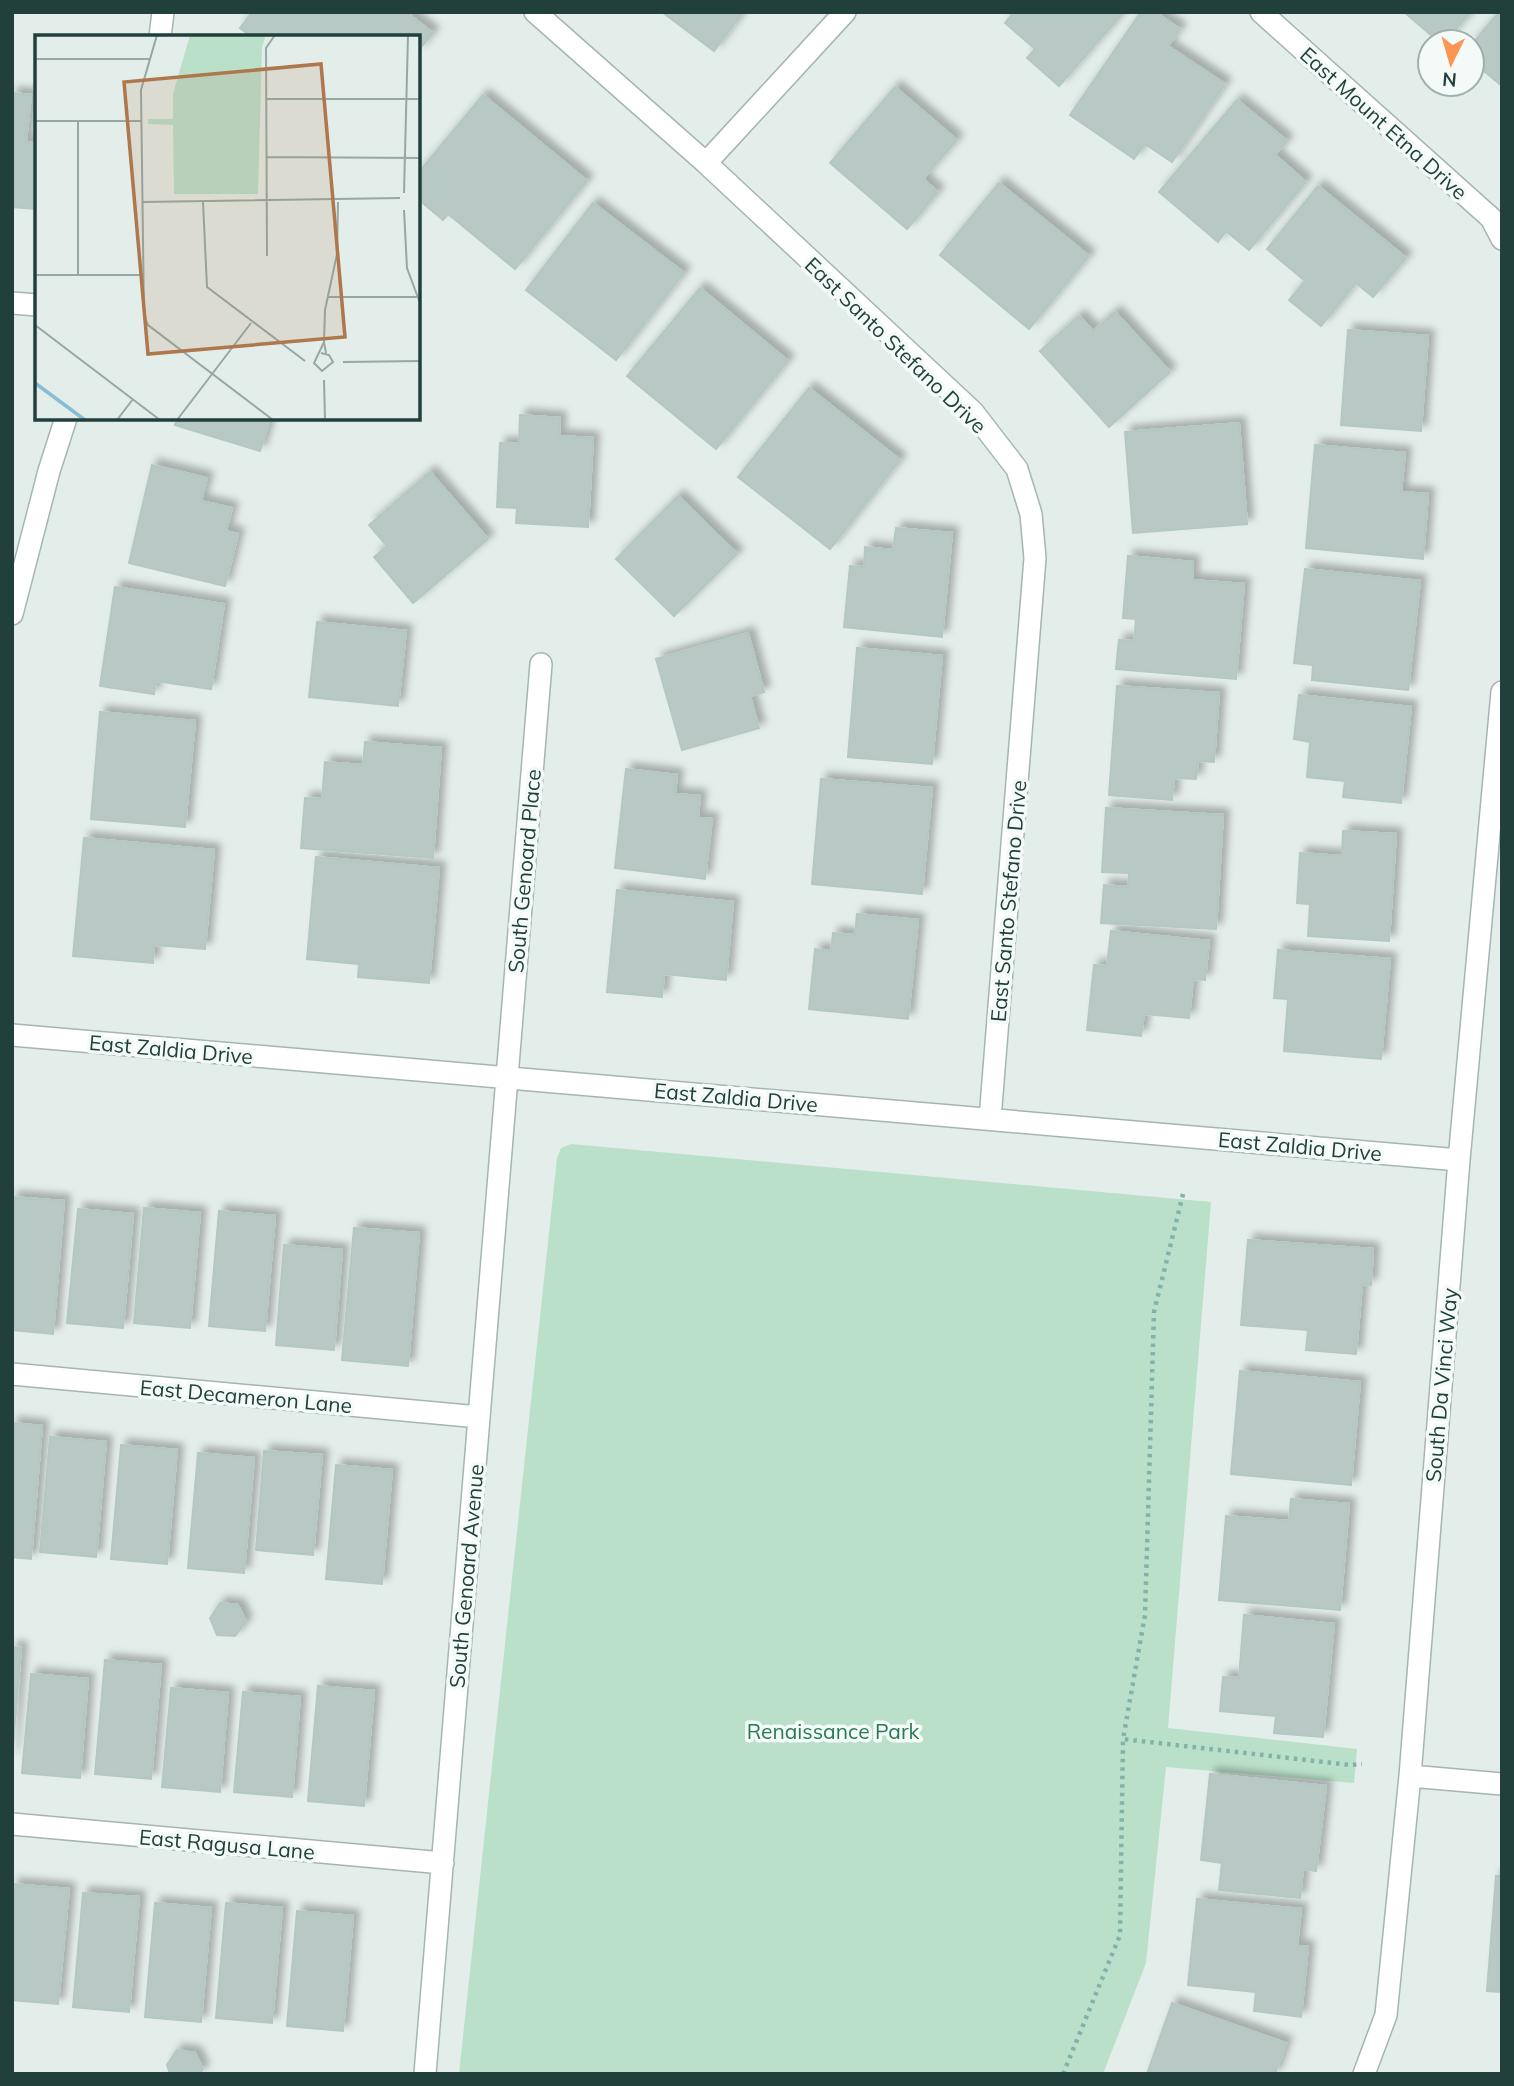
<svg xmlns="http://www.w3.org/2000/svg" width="1514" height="2086" viewBox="0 0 1514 2086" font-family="Mulish,sans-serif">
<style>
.green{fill:#bae0ca}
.building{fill:#b8c8c4;stroke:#b4c8c2;stroke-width:2;filter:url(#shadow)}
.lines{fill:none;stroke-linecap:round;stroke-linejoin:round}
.minor-casing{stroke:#a5b6b2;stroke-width:24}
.path{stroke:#81b3ab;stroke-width:4.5;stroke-dasharray:3.5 5;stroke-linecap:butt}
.minor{stroke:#fff;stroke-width:21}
.labels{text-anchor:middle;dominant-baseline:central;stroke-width:7;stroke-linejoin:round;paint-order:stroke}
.street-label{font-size:21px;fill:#21403c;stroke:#f3faf7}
.park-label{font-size:21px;fill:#287a54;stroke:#f3faf7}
.inset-river{fill:none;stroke:#87bed6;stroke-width:3.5}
.inset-road{fill:none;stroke:#95a8a4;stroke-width:2}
.view{fill:#ae774c;fill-opacity:0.15;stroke:#ae774c;stroke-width:3.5}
.inset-edge{fill:none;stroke:#21403c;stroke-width:3.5}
</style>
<defs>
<filter id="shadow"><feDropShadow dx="6" dy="-6" stdDeviation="3.5" flood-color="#0004"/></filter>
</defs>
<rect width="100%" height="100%" fill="#e3edea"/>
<path class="green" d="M571 1144 1211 1202 1168 1728 1357 1749 1354 1783 1166 1767 1146 1963 1103 2074H459L557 1158 561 1148Z"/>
<path class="building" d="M252 12H406L433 33 418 51V37H252L240 28Z
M662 12H743L714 51Z
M1014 12H1124L1059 86 1027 58 1035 49 1005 23Z
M1141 12H1155L1180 29 1168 46 1225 84 1172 162 1145 144 1134 159 1070 115Z
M1404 12H1471L1445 42H1439Z
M1499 12H1502V86L1472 61V44Z
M895 87 957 140 923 179 938 192 907 229 830 163Z
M12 93 31 95 26 142 37 143V209L12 207Z
M483 95 587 181 515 269 448 214 443 220 418 199V173Z
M1237 100 1287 141 1275 155 1306 182 1249 250 1226 231 1218 242 1159 192Z
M999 183 1089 256 1029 329 940 255Z
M1318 186 1406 258 1373 297 1356 283 1321 326 1289 300 1305 281 1267 249Z
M593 203 684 273 616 360 526 290Z
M700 288 788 361 716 449 627 376Z
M1115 312 1170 372 1109 427 1040 351 1079 316 1093 331Z
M1348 330 1428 336 1421 431 1341 425Z
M809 388 900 460 830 549 738 477Z
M520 415 560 418 559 436 593 438 588 527 516 523 517 508 497 507 500 443 519 444Z
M177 418H270L260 451 175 425Z
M1239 423 1247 524 1133 533 1125 432Z
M1315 445 1405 453 1401 492 1428 494 1423 559 1306 548Z
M152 465 207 478 201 501 232 508 226 531 238 534 225 586 129 563Z
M430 472 488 539 413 603 374 557 387 546 369 525Z
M678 496 737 554 674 616 616 559Z
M896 528 952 533 942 637 844 627 850 566 864 567 865 547 893 550Z
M1128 556 1193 562 1192 580 1244 584 1236 679 1116 669 1119 640 1134 641 1136 619 1123 618Z
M1305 569 1420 581 1408 690 1312 680 1313 665 1294 663Z
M115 587 224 604 211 689 156 681 154 694 100 686Z
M317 622 406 631 398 706 309 697Z
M748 633 764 692 750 696 759 728 682 750 656 659Z
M857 648 942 656 932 764 848 757Z
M1117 686 1219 693 1214 762 1198 761 1196 779 1174 778 1172 800 1109 795Z
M1299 695 1411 707 1401 803 1343 797 1345 781 1307 777 1310 742 1294 739Z
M100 712 195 721 185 827 91 819Z
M365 742 441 748 433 858 301 848 305 798 322 799 325 762 363 765Z
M626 769 677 775 675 794 700 796 698 818 712 819 705 879 615 868Z
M821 779 932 788 922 894 812 884Z
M1106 808 1223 815 1216 929 1101 923 1104 885 1128 887 1129 873 1102 872Z
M1343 831 1396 834 1389 941 1308 936 1310 904 1297 903 1300 853 1342 856Z
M84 838 214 850 205 949 154 945 153 963 73 956Z
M316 857 439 868 429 983 358 977 359 964 307 959Z
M617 890 733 902 726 980 664 974 662 997 607 992Z
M857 914 918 920 908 1019 809 1009 815 949 831 951 833 933 855 935Z
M1111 931 1209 941 1205 980 1193 979 1189 1018 1144 1014 1141 1036 1087 1030 1094 965 1107 966Z
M1278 950 1390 959 1381 1059 1284 1051 1288 999 1274 998Z
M12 1197 64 1201 53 1334 12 1330Z
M144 1208 200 1213 190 1328 134 1323Z
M78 1209 133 1214 123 1328 67 1323Z
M219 1211 275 1216 265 1331 209 1326Z
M354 1228 419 1233 408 1366 342 1360Z
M1248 1240 1373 1249 1371 1285 1362 1284 1356 1354 1306 1350 1308 1330 1241 1325Z
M284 1245 342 1250 334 1350 276 1345Z
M1240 1371 1360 1382 1351 1485 1231 1474Z
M12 1423 42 1426 31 1559 12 1557Z
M50 1437 106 1442 96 1557 40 1552Z
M121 1445 177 1450 167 1564 111 1559Z
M264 1451 322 1455 313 1555 256 1550Z
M198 1453 254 1458 244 1573 188 1568Z
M336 1465 392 1470 382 1584 326 1579Z
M1291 1499 1349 1504 1340 1610 1219 1600 1226 1516 1289 1521Z
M220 1603 238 1605 246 1622 235 1636 217 1635 210 1618Z
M1244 1615 1334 1624 1323 1737 1274 1733 1276 1716 1220 1711 1223 1677 1239 1678Z
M12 1647 21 1648 12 1758Z
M105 1660 161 1665 151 1779 95 1774Z
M31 1674 88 1679 80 1778 22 1773Z
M318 1686 374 1691 364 1806 308 1801Z
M171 1688 228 1693 220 1792 162 1787Z
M243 1692 300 1697 292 1797 234 1792Z
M1210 1774 1326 1786 1316 1871 1303 1869 1300 1898 1219 1890 1222 1863 1201 1860Z
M1496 1876H1502V1992L1487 1991Z
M13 1884 69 1889 58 2004 12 2000Z
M83 1893 139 1897 129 2012 73 2007Z
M1197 1899 1301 1909 1297 1946 1308 1947 1301 2017 1254 2011 1256 1992 1188 1985Z
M155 1903 211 1908 201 2022 145 2017Z
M226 1903 282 1908 272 2023 216 2018Z
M297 1911 353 1916 343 2031 287 2026Z
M1172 2003 1286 2043 1275 2074H1147Z
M177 2050 195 2053 203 2069 199 2074H170L167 2065Z"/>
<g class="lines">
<g class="minor-casing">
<path id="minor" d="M535 12 706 163 973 412 1017 469 1031 514 1035 558 990 1119
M1261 12 1491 218 1502 239
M160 37 163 12
M706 163 845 12
M12 303 37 305
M12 614 49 471 66 418
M12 1035 1459 1160
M12 1374 479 1417
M1410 1776 1502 1784
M12 1824 443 1863
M425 2074 541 664
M1364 2074 1386 2015 1410 1776 1459 1160 1502 692"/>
</g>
<path class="path" d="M1183 1194 1154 1312 1145 1615 1123 1739 1350 1765 1362 1764
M1063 2074 1120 1935 1123 1739"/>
<use href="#minor" class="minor"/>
</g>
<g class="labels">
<g class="street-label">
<text transform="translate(1384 123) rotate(42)">East Mount Etna Drive</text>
<text transform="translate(896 345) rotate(44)">East Santo Stefano Drive</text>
<text transform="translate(524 871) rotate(-85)">South Genoard Place</text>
<text transform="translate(1008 901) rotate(-85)">East Santo Stefano Drive</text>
<text transform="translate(171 1049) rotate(5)">East Zaldia Drive</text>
<text transform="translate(736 1097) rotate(5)">East Zaldia Drive</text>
<text transform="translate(1300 1146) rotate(5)">East Zaldia Drive</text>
<text transform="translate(1441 1385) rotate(-85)">South Da Vinci Way</text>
<text transform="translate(246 1396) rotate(5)">East Decameron Lane</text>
<text transform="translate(466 1576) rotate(-85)">South Genoard Avenue</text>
<text transform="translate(227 1844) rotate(5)">East Ragusa Lane</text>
</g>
<g class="park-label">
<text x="833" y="1731">Renaissance Park</text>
</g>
</g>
<g transform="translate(35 35)">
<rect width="385" height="385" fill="#e3edea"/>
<path d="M155 0H231L227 12 223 159H139L138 90 113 89V84H138V59Z" fill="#bae0ca"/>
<path class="inset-river" d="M0 348 50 385"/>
<path class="inset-road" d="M122 0 106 55 109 281 113 290 238 385M0 24H115M231 64H385M0 86H106M43 86V241M231 122 385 123M369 158 373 0M107 167 365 163M168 167 172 252 270 326M369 175 372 233 385 268M232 221 231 13 240 0M0 240H106M293 262H382M0 290 125 385M289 307 290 275 302 219 303 167M286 318 294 320 298 327 287 336 279 328 289 307 291 318M308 327 385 326M289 345 290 385M82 385 98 364M142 385 216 288"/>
<path class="view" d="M286 29 310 302 113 319 89 47Z"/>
<rect width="385" height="385" class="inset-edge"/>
</g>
<rect width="1514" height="2086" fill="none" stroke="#21403c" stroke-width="28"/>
<g transform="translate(1451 63) rotate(185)"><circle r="33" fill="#f3faf7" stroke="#9fb0ac" stroke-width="2"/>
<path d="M0-5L12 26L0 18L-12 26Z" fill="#fa9554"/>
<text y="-10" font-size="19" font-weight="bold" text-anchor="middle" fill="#21403c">N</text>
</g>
</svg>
